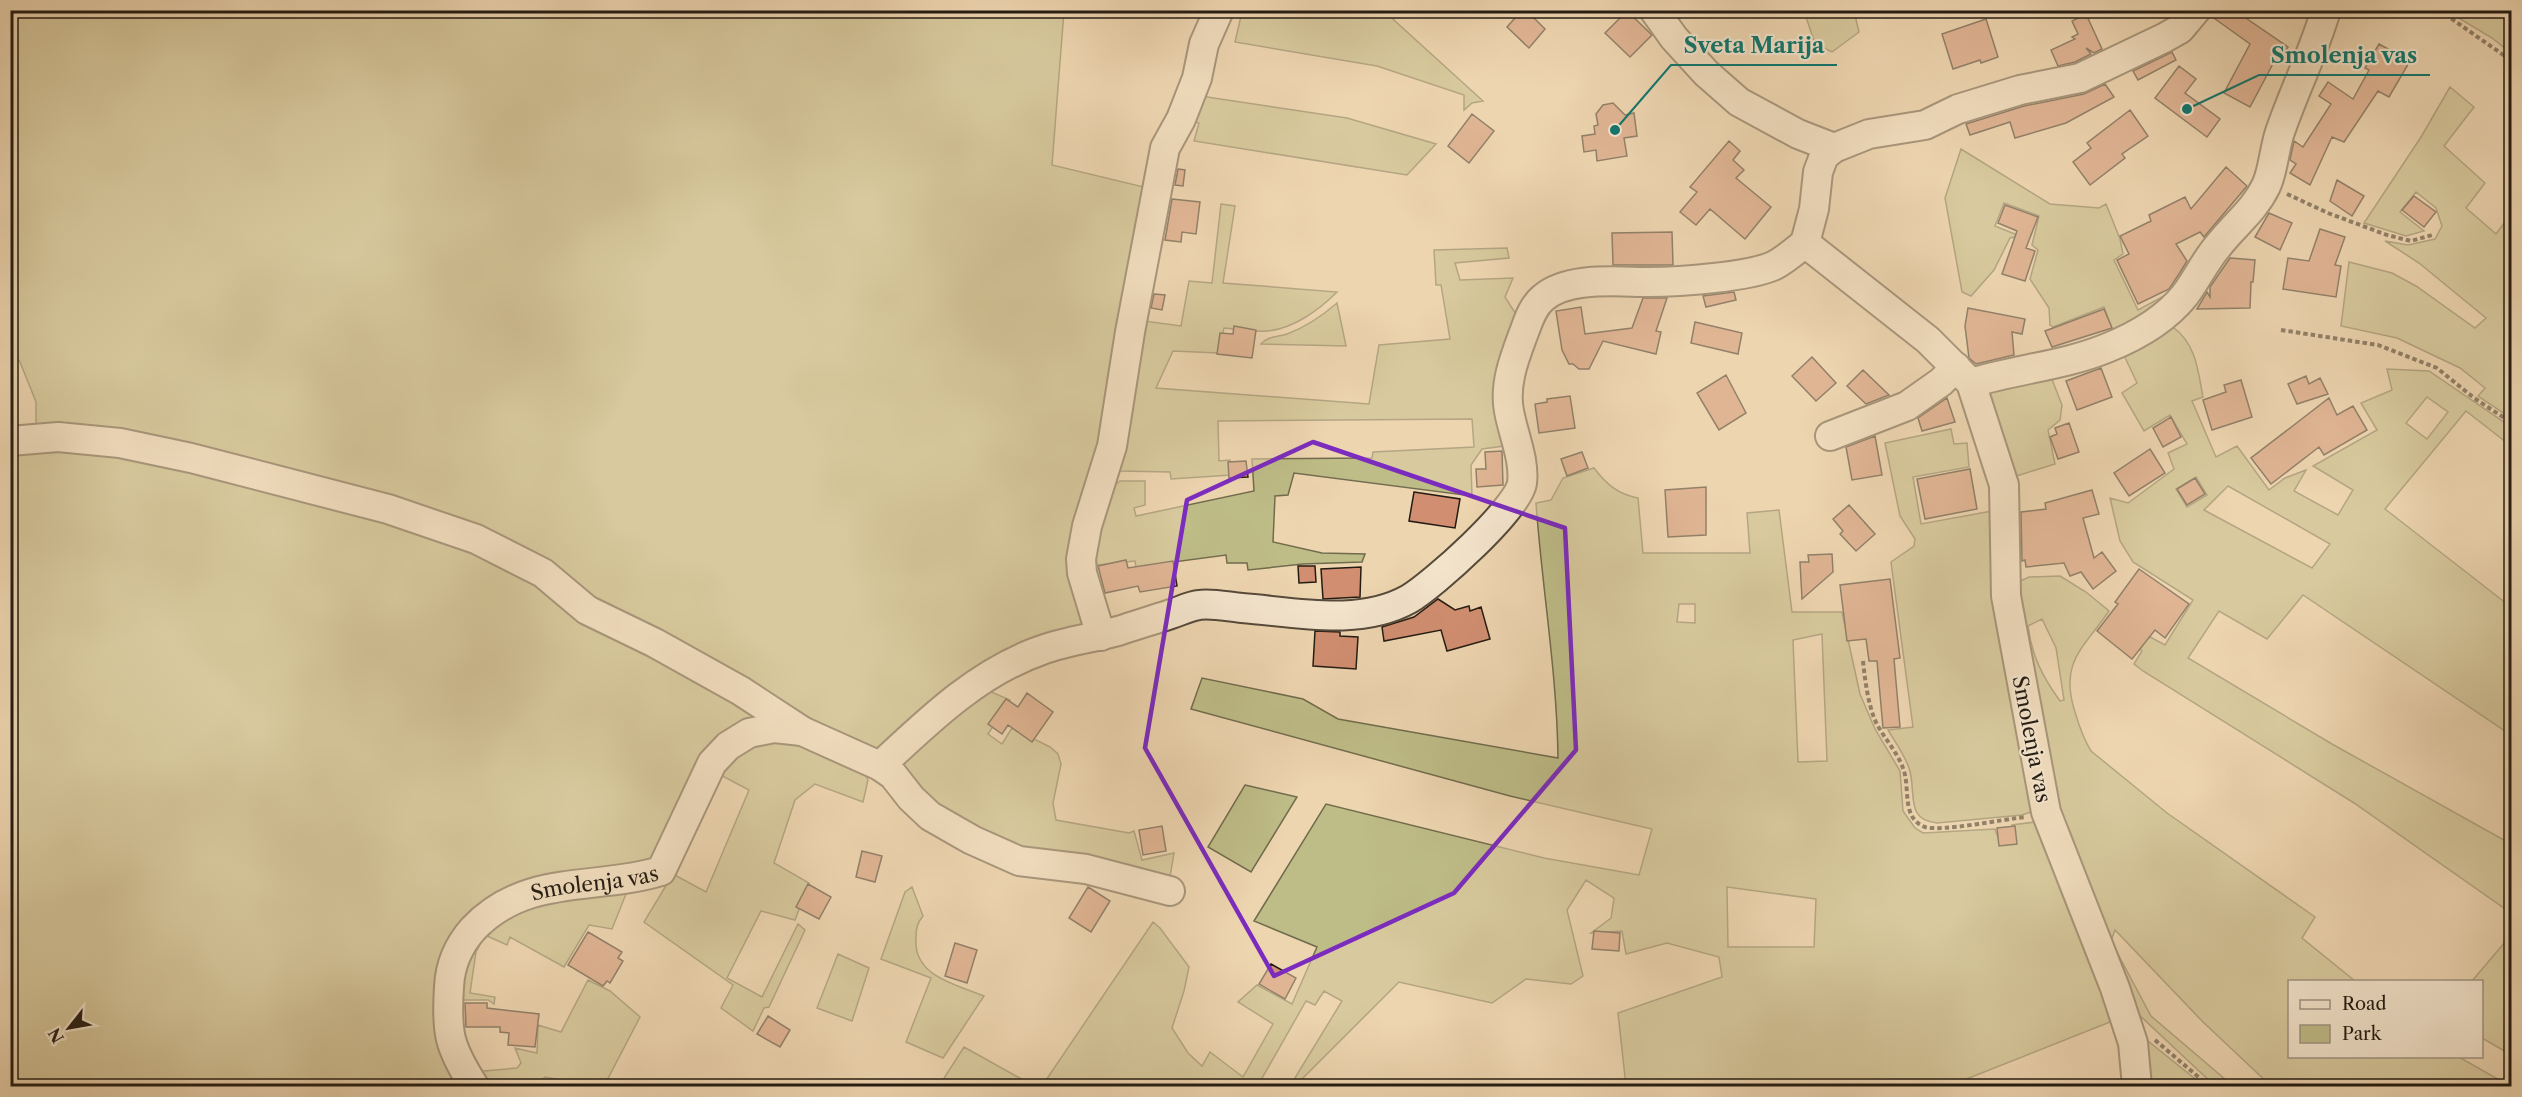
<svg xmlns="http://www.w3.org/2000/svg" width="2522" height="1097" viewBox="0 0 2522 1097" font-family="'Libre Caslon Text',serif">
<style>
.green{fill:#bebc87;stroke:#716c4d;stroke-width:1.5;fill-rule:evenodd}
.building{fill:#d18e71;stroke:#241c13;stroke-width:1.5}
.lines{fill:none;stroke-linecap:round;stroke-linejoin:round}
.minor-casing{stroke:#564a3a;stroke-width:32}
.path{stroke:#241c13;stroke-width:4;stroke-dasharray:4.5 3;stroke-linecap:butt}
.minor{stroke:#f3e4cc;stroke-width:28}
.marked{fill:none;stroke:#7b2cbf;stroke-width:4.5;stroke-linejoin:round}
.labels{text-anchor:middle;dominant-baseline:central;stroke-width:4.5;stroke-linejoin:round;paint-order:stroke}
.street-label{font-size:21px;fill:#241c13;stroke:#f3e4cc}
.leader{fill:none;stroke:#0f766e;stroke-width:2}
.callout-dot{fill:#0f766e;stroke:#f3e4cc;stroke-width:2}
.callout-label{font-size:22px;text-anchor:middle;font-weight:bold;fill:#0f766e;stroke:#f3e4cc;stroke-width:4.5;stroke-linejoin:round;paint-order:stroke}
</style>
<rect width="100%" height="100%" fill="#edd5b0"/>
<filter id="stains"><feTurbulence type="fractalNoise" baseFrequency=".00333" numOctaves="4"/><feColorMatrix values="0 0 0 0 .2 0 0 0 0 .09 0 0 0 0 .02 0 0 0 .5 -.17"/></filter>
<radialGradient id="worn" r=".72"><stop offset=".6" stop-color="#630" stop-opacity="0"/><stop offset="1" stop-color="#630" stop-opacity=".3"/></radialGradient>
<path class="green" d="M1222 10 1384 11 1483 101 1472 103 1464 110V95L1377 66 1235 42 1241 16 1221 13Z
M10 11H1064L1052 165 1152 189 1091 504 1092 625 877 749 746 728 653 863 568 877 453 948 467 1086H11L10 448 36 442V402L20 362 11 349Z
M1115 11H1214L1211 16Z
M1804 11H1854L1859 32 1832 52 1815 44Z
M2447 11H2498L2511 23V50L2510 52 2492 38Z
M2450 87 2474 107 2444 146 2485 183 2466 208 2496 234 2511 214V418L2478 396 2485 388 2460 368 2397 338 2341 326 2349 262 2392 273 2416 286 2475 328 2486 318 2419 263 2385 241 2408 245 2435 239 2442 226 2436 208 2416 192 2400 212 2424 231 2406 236 2364 223 2421 137Z
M1194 95 1347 118 1436 144 1407 175 1194 141 1199 123 1186 120Z
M1961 149 2050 204 2099 208 2106 204 2120 239 2123 254 2114 260 2138 310 2166 295 2170 298 2115 336 2104 307 2053 327 2050 325 2049 308 2030 279 2038 250 2032 245 2039 216 2004 203 1995 226 2020 236 2010 238 1994 270 1971 296 1962 292 1945 198Z
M1221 204 1235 206 1223 283 1337 292C1319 310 1293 329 1267 331 1253 332 1238 329 1224 328L1218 353 1173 351 1156 388 1369 404 1379 345 1450 339 1441 285H1436L1434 250 1507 248 1509 258 1455 263 1460 280 1513 278 1505 297 1519 319 1504 446 1482 449 1471 465 1472 496 1294 473 1288 495 1275 496 1273 542 1322 553 1365 554 1362 562 1303 564 1248 570 1247 563H1227L1226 555 1136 567 1135 561 1097 565 1095 549 1110 489 1120 481H1145V505L1134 508 1136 516 1254 491 1252 459 1372 458 1373 452 1474 447 1472 419 1218 421 1219 461 1230 460 1231 475 1171 479 1170 472 1120 471 1127 384 1137 320 1181 326 1189 281 1212 283Z
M1337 303 1346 346 1261 344C1267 336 1279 337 1287 334 1306 327 1322 316 1337 303Z
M2173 327C2196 344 2198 370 2203 397L2192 401 2216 457 2237 446 2269 490 2285 478 2306 470 2294 491 2338 515 2353 490 2313 466 2377 430 2361 403 2392 390 2387 369 2429 371 2511 427V446L2466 411 2385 509 2511 607V735L2303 595 2267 639 2219 611 2188 658 2332 744 2511 844V913L2354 803 2143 671 2134 664 2142 651 2131 642 2139 631 2165 645 2193 600 2133 562 2120 541 2110 498 2128 503 2174 469 2168 453 2187 444 2170 415 2144 431 2122 393 2137 383 2121 349ZM2427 397 2448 412 2427 439 2406 423ZM2196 477 2207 495 2187 507 2176 489ZM2228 486 2330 544 2312 568 2204 510Z
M2048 369 2062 405 2060 420 2048 430 2055 464 2010 478 1983 389Z
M1951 429 1954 444 1967 443 1969 467 1913 477 1921 524 1998 510 2036 806 2031 812 2022 815 1937 823C1904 820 1917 791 1909 768 1904 754 1895 742 1888 730L1913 727 1891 562 1914 546 1915 539 1900 516 1885 443Z
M1594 468C1607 485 1618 494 1638 498L1643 553H1750L1747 513 1779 510 1792 612H1842L1860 694 1875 729 1900 771 1903 811 1915 828 1923 833 1995 829 2000 843 2016 839 2012 825 2035 822 2120 1018 1949 1086H1626L1618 1013 1722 977 1719 957 1667 943 1626 954 1622 931 1591 933 1611 918 1614 898 1586 880 1567 910 1583 976 1571 984 1526 979 1492 1003 1399 982 1295 1086H1290L1342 1001 1324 991 1315 1005 1306 1001 1261 1080 1272 1086H1218L1197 1079 1191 1086H1042L1153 922 1160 928 1189 967 1184 991 1172 1028 1188 1053 1202 1066 1210 1052 1243 1077 1273 1024 1238 1002 1257 985 1292 1004 1317 947 1254 921 1326 804 1544 858 1639 875 1652 829 1510 796 1191 709 1202 678 1303 699 1338 719 1558 758C1557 672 1542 588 1536 503L1551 500 1563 478ZM1679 604H1695V623L1677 622ZM1822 634 1827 761 1798 762 1793 640ZM1727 887 1816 899 1814 947H1728Z
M2060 576 2086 592 2109 611C2083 649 2059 662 2075 712 2079 726 2083 738 2091 751L2167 813 2315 917 2302 938 2355 981 2290 982V1056L2459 1057 2510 1086H2271L2203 1022 2115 930 2111 941 2151 1016 2233 1086H2215L2136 1012 2067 856 2018 582 2029 577ZM2042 619 2056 648 2064 700 2060 701C2042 676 2032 656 2028 626Z
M982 688 1010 700 988 734 1002 744 1012 728 1050 747 1058 754 1061 764 1053 803 1056 820 1129 833 1134 831 1142 860 1174 853 1170 877 1014 849 955 825 900 771 902 749Z
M784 731 863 769 868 780 863 802 815 784 795 800 774 863 809 883 795 920 761 911 727 978 762 997 798 924 805 930 769 1007 764 1008 753 1031 721 1008 733 985 644 922 673 874 706 892 749 790 713 771 726 751Z
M1245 785 1297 797 1251 872 1208 847Z
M630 884 612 929 589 925 564 967 510 937 507 945 485 935 476 952 470 993 495 997 494 1004 488 1000H463V1027L457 970 497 914Z
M912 887 923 916C917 923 916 929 916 938 913 976 955 984 984 996L943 1058 906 1042 931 978 881 959 905 892Z
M2511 935V1055L2482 1038V982L2472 981Z
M838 954 869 968 852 1021 817 1008Z
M588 980 610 991 640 1017 604 1086H577L571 1082 545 1077 532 1086H483L473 1072 517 1068 521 1063 515 1048 537 1053 538 1025 561 1032Z
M2143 1037 2204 1086H2143Z
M964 1047 1034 1086H939Z"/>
<path class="building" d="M1522 10H1526L1545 29 1529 48 1507 27Z
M2212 10H2234L2288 47 2279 62 2275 60 2250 107 2224 93 2250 44 2211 16Z
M1627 11 1652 35 1630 57 1605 33Z
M2086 14 2102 49 2094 53 2086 48 2091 54 2075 62 2058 66 2051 50 2075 39 2072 37 2078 34 2072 21Z
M1986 19 1998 57 1981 63 1980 60 1953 69 1942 34Z
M2379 44 2410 61 2389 97 2378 91 2344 142 2332 137 2310 185 2290 173 2296 164 2290 160 2294 141 2303 147 2331 104 2319 96 2328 82 2353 99 2369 70 2365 68Z
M2172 52 2176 60 2138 80 2133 71Z
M2179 66 2196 79 2185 93 2220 119 2207 137 2155 98Z
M2105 84 2114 97 2066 123 2015 138 2010 122 1970 135 1966 124 2024 106 2084 94Z
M1613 103 1625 115 1634 113 1637 136 1624 138 1627 156 1597 161 1596 150 1584 152 1582 136 1595 134 1594 126 1598 125 1596 114 1603 105Z
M2130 110 2148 136 2122 154 2125 158 2090 185 2073 162 2091 148 2087 143Z
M1472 114 1494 131 1469 163 1448 146Z
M1729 141 1740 151 1733 160 1744 170 1736 178 1771 207 1745 239 1710 209 1696 225 1680 212 1697 192 1690 187Z
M2226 167 2247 186 2204 237 2200 232 2176 244 2187 261 2179 274 2169 289 2138 304 2117 260 2129 254 2120 236 2151 221 2149 215 2185 197 2191 209Z
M1178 169 1185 170 1183 186 1175 185Z
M2337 180 2364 196 2352 216 2330 201Z
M2414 196 2436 212 2424 227 2402 210Z
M1172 199 1200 202 1196 234 1182 232 1181 242 1165 240Z
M2005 205 2038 217 2026 248 2035 251 2025 281 2002 274 2017 231 1998 223Z
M2269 213 2292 223 2280 250 2255 237Z
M2320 229 2345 237 2335 265 2341 266 2336 297 2283 289 2288 258 2309 261Z
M1672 232 1673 265H1613L1612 233Z
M2230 258 2255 260 2253 282H2251L2250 308 2197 309 2207 292 2210 297V287Z
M1734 292 1736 300 1706 307 1703 296Z
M1154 294 1165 295 1162 310 1151 308Z
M1643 298H1667L1656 331 1661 332 1656 354 1603 341 1589 369H1579L1573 364H1569L1562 350 1556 311 1581 307 1585 334 1632 328Z
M1968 308 2025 319 2022 334 2012 332 2014 355 1976 364 1969 358 1965 326Z
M2104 309 2112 328 2052 347 2045 331Z
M1695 322 1742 333 1738 354 1691 343Z
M1234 326 1256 330 1252 358 1217 354 1220 333 1233 334Z
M1812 357 1836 383 1816 401 1792 376Z
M2101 368 2112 397 2077 410 2066 381Z
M1863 370 1889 395 1866 404 1847 386Z
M1726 375 1746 413 1719 430 1697 393Z
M2306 376 2309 384 2320 378 2328 394 2297 404 2288 384Z
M2241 380 2252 417 2212 430 2203 400 2226 392 2224 385Z
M1570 396 1575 428 1539 433 1535 404 1547 402V399Z
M1947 398 1955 422 1922 431 1918 418Z
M2329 398 2337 415 2353 406 2367 430 2324 455 2319 447 2271 484 2251 458Z
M2171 417 2181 437 2163 447 2153 428Z
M2069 423 2079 452 2058 459 2050 437 2057 434 2055 428Z
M1875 436 1882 475 1852 480 1846 447Z
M2150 449 2165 473 2129 496 2114 473Z
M1502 451 1503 485 1477 487 1476 469H1486L1485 452Z
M1582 452 1588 468 1567 476 1561 459Z
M1246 461 1248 477 1229 478 1228 462Z
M1970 469 1977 509 1925 519 1917 479Z
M2195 478 2205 494 2187 505 2177 489Z
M1706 487V535L1668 537 1665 490Z
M2092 490 2099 514 2083 518 2094 558 2102 552 2116 571 2093 589 2081 572 2070 576 2064 563 2026 567 2025 560 2022 561 2021 512 2046 509 2045 503Z
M1414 492 1460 499 1455 528 1409 521Z
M1849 505 1875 534 1856 551 1840 534 1843 531 1833 519Z
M1832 554 1833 572 1802 599 1800 562H1809L1808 555Z
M1126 560 1128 568 1173 561 1177 586 1140 592 1138 586 1105 593 1098 566Z
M1298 566H1315L1316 582 1299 583Z
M1361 567 1360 597 1323 599 1321 569Z
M2139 569 2189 604 2165 638 2155 630 2132 659 2097 631 2118 604 2115 602Z
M1890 579 1900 658 1894 659 1900 727 1883 728 1877 661H1869L1866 639 1847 641 1840 585Z
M1438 599 1455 610 1469 606 1470 611 1481 607 1490 639 1447 651 1441 630 1384 641 1382 627 1414 617Z
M1315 631 1340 632V636L1358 637 1356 669 1313 666Z
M1027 693 1053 712 1032 742 1008 725 1002 734 988 724 1006 699 1018 707Z
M1162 826 1166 851 1143 855 1139 830Z
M2015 826 2017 844 1999 846 1997 828Z
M862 851 882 856 875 882 856 877Z
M808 884 831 897 819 919 796 907Z
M1088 887 1110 901 1091 932 1069 918Z
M1594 931 1620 933 1619 951 1592 949Z
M588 932 622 952 618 958 623 961 610 983 607 981 603 986 568 965Z
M955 943 977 950 967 983 945 976Z
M1271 964 1296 978 1285 999 1259 984Z
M465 1003H487V1008L539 1014 535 1047 508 1045 509 1033 500 1032V1027H466Z
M768 1016 790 1030 780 1047 757 1034Z"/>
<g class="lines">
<g class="minor-casing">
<g id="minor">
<path d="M1654 10 1674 38 1706 73 1739 102 1798 134 1834 148"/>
<path d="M1971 383C2016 369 2063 366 2107 348 2137 336 2165 320 2185 295 2197 279 2205 261 2218 246 2234 225 2254 211 2266 186 2274 169 2274 147 2281 129 2295 89 2314 51 2326 10"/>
<path d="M1830 436 1907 406 1941 382 1956 367"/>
<path d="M10 441 58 437 120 443 191 458 388 509 476 539 543 573 587 610 655 643 741 691 802 731"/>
<path d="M1101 636 1082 573 1081 559 1087 526 1112 446 1130 332 1165 148 1181 119 1197 78 1204 44 1219 10"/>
<path d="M1170 891 1086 869 1019 861 972 840 930 816 911 798 893 775 880 766C928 721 978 672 1042 650 1066 641 1093 638 1118 631 1136 625 1153 620 1171 614 1180 611 1190 606 1199 605 1212 603 1229 607 1242 608 1295 612 1359 627 1409 599 1433 585 1518 509 1522 483 1525 460 1513 434 1509 411 1504 385 1514 359 1523 335 1528 322 1532 307 1543 298 1568 276 1618 282 1649 282 1678 282 1751 277 1775 265 1786 259 1795 251 1805 243"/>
<path id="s1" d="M474 1086C449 1047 446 1033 449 987 450 964 458 946 473 929 526 873 595 891 661 871L712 763 728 746 749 733 774 728 802 731 880 766"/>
<path d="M2137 1086 2133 1043 2115 988 2046 812 2006 596 2004 485 1971 383 1928 340 1805 243 1814 209 1818 172 1824 156 1834 148 1869 134 1925 125 1958 109 2020 90 2080 78 2164 38 2180 29 2196 10"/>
</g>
</g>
<path class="path" d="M2439 10 2512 61
M2287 194 2328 213 2387 235 2411 241 2432 235
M2281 330 2378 345 2437 368 2474 398 2512 423
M1863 661C1865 679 1867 697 1873 715 1880 736 1900 752 1905 775 1909 793 1903 819 1925 827 1941 832 2005 819 2025 817
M2155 1040 2209 1086"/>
<use href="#minor" class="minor"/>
</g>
<path d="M0 0H2522V1097H0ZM1313 442 1565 528 1576 750 1454 893 1274 976 1145 748 1187 500Z" fill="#edd5b0" fill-opacity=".55" fill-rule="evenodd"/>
<path class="marked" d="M1313 442 1565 528 1576 750 1454 893 1274 976 1145 748 1187 500Z"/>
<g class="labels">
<g class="street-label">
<text transform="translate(2032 739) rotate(79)">Smolenja vas</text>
<text stroke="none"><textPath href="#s1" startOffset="302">Smolenja vas</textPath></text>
</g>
</g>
<path class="leader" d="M1615 130L1671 65H1837M2187 109L2259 75H2430"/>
<g class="callout-dot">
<circle cx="1615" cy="130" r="6"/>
<circle cx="2187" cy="109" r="6"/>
</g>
<g class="callout-label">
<text x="1754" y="53">Sveta Marija</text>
<text x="2344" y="63">Smolenja vas</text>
</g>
<rect width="2522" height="1097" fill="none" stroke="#edd5b0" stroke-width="36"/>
<rect x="12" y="12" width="2498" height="1073" fill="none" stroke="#241c13" stroke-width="3"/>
<rect x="18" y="18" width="2486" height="1061" fill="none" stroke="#241c13" stroke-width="1.5"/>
<rect x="2288" y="980" width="195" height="78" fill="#f3e4cc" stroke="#a09482" stroke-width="1.5"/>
<rect x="2300" y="1000" width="30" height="9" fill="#f3e4cc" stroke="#a09482" stroke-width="1.5"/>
<text x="2342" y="1010" font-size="18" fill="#241c13">Road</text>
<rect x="2300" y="1025" width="30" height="18" fill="#bebc87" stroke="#a09482" stroke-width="1.5"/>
<text x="2342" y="1040" font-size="18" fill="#241c13">Park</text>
<g transform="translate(69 1028) rotate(239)" stroke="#f3e4cc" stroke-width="4.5" paint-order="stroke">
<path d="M0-4.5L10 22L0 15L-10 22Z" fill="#241c13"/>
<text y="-9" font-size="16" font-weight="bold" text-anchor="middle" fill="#241c13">N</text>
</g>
<rect width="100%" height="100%" filter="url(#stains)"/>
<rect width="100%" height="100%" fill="url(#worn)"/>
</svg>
